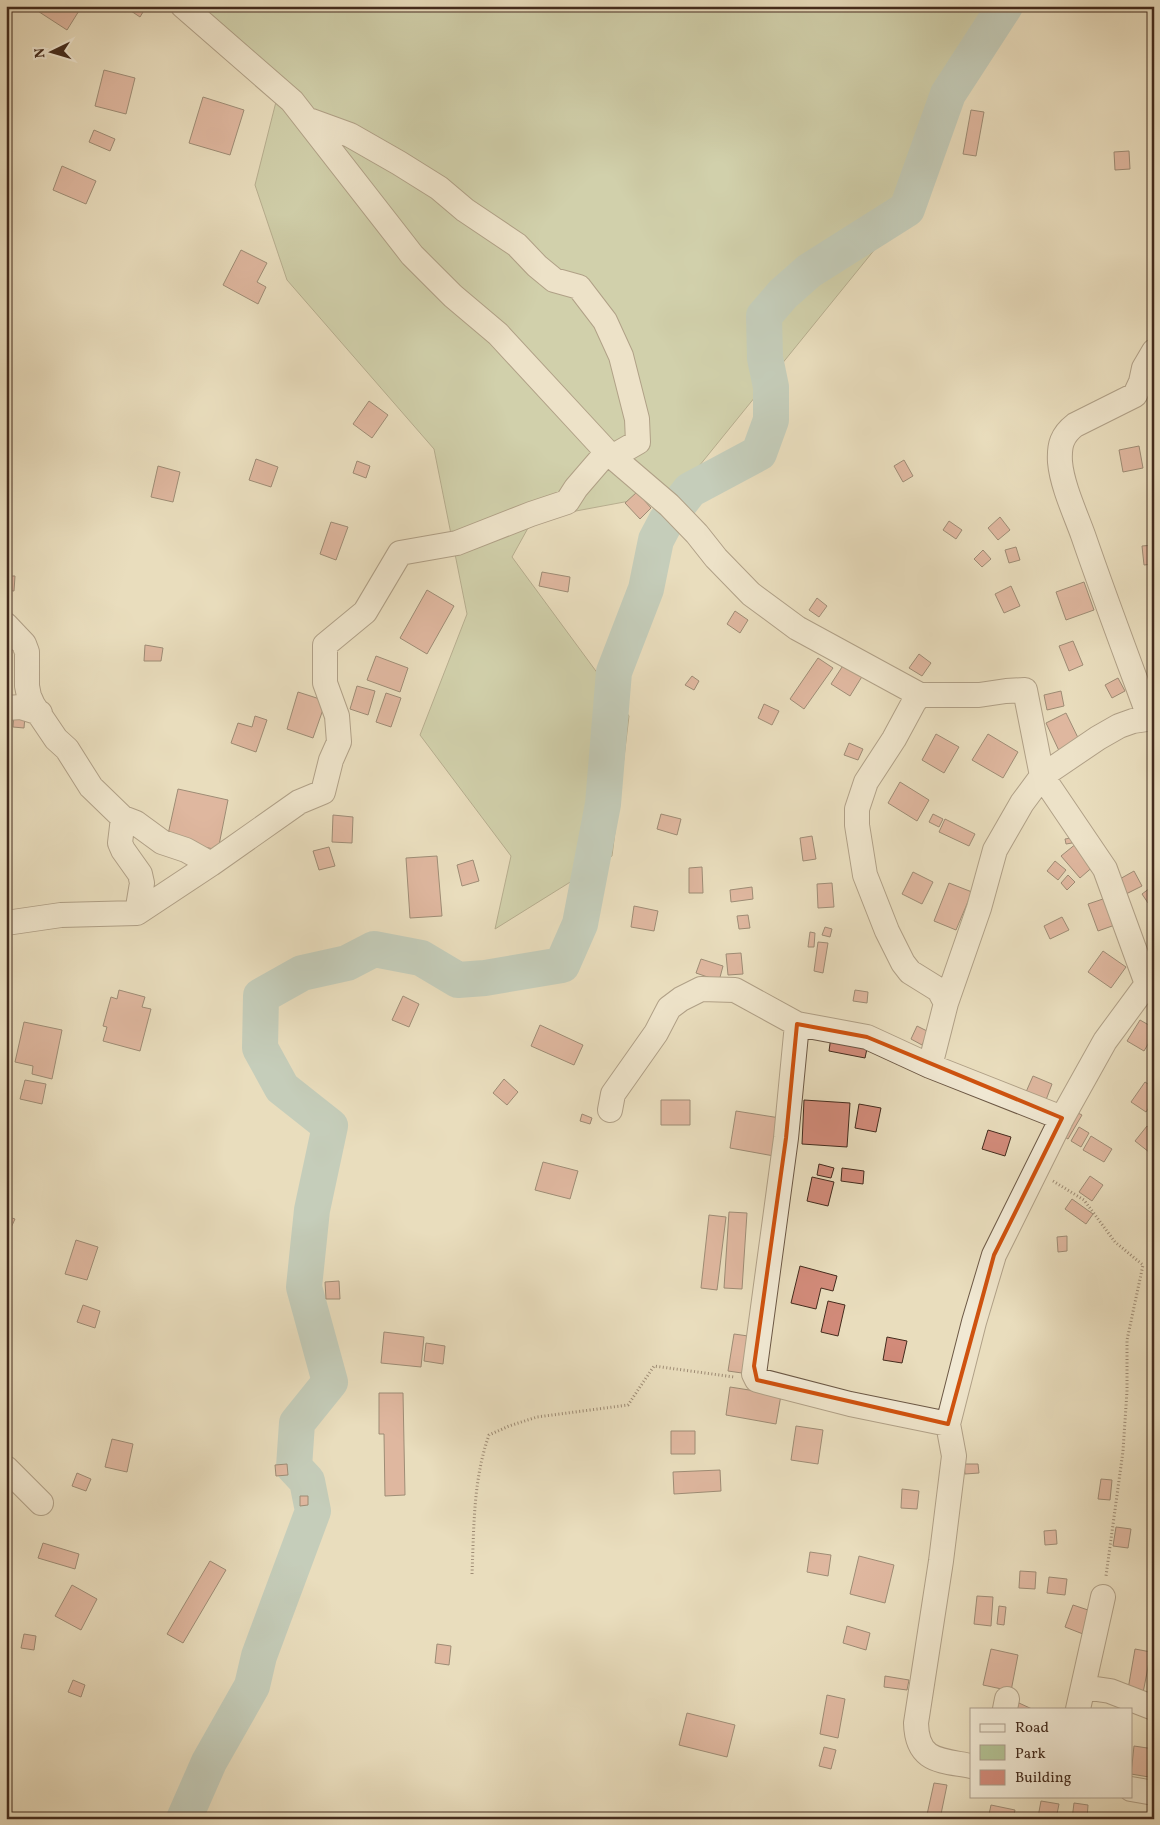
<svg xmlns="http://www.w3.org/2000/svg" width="1160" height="1825" viewBox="0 0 1160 1825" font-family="Vollkorn,serif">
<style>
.green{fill:#b3c294;stroke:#7b7658}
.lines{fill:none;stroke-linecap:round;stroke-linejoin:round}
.river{stroke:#99bbb7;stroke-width:36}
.building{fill:#d28b7a;stroke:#432b1d}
.minor-casing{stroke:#6c5845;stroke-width:26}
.path{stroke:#432b1d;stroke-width:3;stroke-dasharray:1 2.5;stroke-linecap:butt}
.minor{stroke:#f1e9d4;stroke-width:24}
.marked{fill:none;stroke:#cf520f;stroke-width:4;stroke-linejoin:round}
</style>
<rect width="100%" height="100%" fill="#e9ddbd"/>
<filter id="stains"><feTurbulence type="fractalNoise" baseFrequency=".004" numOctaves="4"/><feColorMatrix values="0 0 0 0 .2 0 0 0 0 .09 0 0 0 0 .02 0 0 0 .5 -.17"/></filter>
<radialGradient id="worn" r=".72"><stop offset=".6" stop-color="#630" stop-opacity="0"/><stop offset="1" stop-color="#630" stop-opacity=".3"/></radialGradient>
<path class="green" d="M202 6H998L931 180 678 492 533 519 512 557 629 716 612 856 495 929 511 856 420 735 467 614 434 449 287 280 255 185 282 78Z"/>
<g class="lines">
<path class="river" d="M184 1819 209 1762 252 1686 259 1656 313 1511 307 1481 294 1467 297 1423 330 1382 304 1287 312 1210 330 1126 282 1088 260 1048 261 996 302 973 347 963 374 949 421 958 458 980 485 978 562 965 580 924 603 804 614 672 646 589 656 540 666 521 690 490 759 453 771 420V387L765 358 764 316 783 294 809 271 907 209 948 94 1005 6"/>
</g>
<path class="building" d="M30 6H82L67 30Z
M133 6H145L146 7 140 17 131 11Z
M104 70 135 78 126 114 95 106Z
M203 97 244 110 230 155 189 143Z
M971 110 984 112 976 156 963 154Z
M94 130 115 139 110 151 89 142Z
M1129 151 1130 169 1115 170 1114 152Z
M62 166 96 181 86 204 53 190Z
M241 250 267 263 257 282 266 287 258 304 223 285Z
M369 401 388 415 372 438 353 424Z
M1139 446 1143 468 1123 472 1119 450Z
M256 459 278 467 271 487 249 480Z
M904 460 913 476 903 482 894 466Z
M357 461 370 466 366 478 353 473Z
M158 466 180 472 173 502 151 497Z
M637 492 651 508 640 519 625 503Z
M1000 517 1010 530 998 540 988 528Z
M949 521 962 530 956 539 943 530Z
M331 522 348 527 336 560 320 554Z
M1154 545V564L1144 565 1142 546Z
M1016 547 1020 560 1009 563 1005 550Z
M983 550 991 559 982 567 974 559Z
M542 572 570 577 568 592 539 586Z
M7 576H15L14 591 6 590Z
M1084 582 1094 610 1066 620 1056 592Z
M1011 586 1020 606 1004 613 995 594Z
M427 590 454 606 427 654 400 638Z
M817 598 827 606 819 617 809 610Z
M735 611 748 620 740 633 727 624Z
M1073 641 1083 665 1069 671 1059 646Z
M145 645 163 648 161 661H144Z
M919 654 931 663 922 676 909 668Z
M376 656 408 668 400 692 367 680Z
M818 658 833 668 804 709 790 699Z
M844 664 863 675 850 696 831 684Z
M692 676 699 681 694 690 685 685Z
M1118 678 1125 691 1112 698 1105 685Z
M357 686 375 691 368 715 350 709Z
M1061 691 1064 706 1047 710 1044 695Z
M298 692 326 701 313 738 287 729Z
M386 693 401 698 391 727 376 722Z
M764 704 779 711 772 725 758 718Z
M1066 713 1082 746 1061 755 1046 723Z
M14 715 25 716 24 728 13 727Z
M255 716 267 720 256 752 231 743 238 723 252 727Z
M936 734 959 747 944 773 922 760Z
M988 734 1018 752 1003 778 972 760Z
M849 743 863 749 858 760 844 755Z
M900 782 929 800 917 821 888 803Z
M178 789 228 800 218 850 167 839Z
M661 814 681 819 677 835 657 829Z
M933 814 943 819 939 827 929 822Z
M333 815 353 817 352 843 332 842Z
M945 819 975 834 969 846 939 832Z
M812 836 816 859 803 861 800 838Z
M1071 838 1072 843 1066 844 1065 839Z
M1077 843 1096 864 1080 878 1061 856Z
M329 847 335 866 319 870 313 851Z
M437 856 442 916 410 918 406 858Z
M473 860 479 881 462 886 457 865Z
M1055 861 1066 870 1058 880 1047 871Z
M702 867 703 893H689V868Z
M1134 871 1142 886 1126 894 1118 880Z
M913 872 933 882 922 904 902 894Z
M1068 875 1075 882 1067 890 1061 883Z
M832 883 834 907 818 908 817 884Z
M949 883 972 892 956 930 934 921Z
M1154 885V898L1148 903 1142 894Z
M752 887 753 899 731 902 730 890Z
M1106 898 1115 925 1098 931 1088 904Z
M634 906 658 911 654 931 631 927Z
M748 915 750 928 739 929 737 916Z
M1062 917 1069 930 1050 939 1044 926Z
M825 927 832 929 830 937 822 935Z
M810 932 815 933 814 947H808Z
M818 942 828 943 823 973 814 971Z
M1103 951 1126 967 1111 988 1088 972Z
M741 953 743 974 728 975 726 954Z
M701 959 723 966 719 981 696 973Z
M119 990 145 997 142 1007 151 1009 140 1051 103 1041 107 1027 103 1026 111 997 117 999Z
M855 990 868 992 867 1003 853 1001Z
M403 996 419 1004 409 1027 392 1020Z
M1140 1020 1154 1028V1034L1144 1051 1127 1041Z
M24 1022 62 1030 52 1079 32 1074 33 1066 15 1062Z
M540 1025 583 1045 574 1065 531 1046Z
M917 1026 929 1032 922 1045 911 1039Z
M831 1037 868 1044 865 1058 829 1051Z
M1033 1076 1052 1084 1046 1100 1026 1092Z
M504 1079 518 1092 507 1105 493 1093Z
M25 1080 46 1084 42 1104 20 1099Z
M1145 1082 1154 1088V1100L1146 1112 1131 1102Z
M661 1100H690V1125H661Z
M804 1100 850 1103 847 1147 802 1144Z
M859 1104 881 1108 876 1132 855 1128Z
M736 1111 780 1118 774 1156 730 1148Z
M1074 1111 1082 1115 1068 1139 1060 1134Z
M582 1114 592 1118 590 1124 580 1121Z
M1147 1126 1154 1131V1156L1135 1141Z
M1079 1127 1089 1133 1081 1147 1071 1141Z
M988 1130 1011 1137 1005 1156 982 1149Z
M1091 1136 1112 1149 1104 1162 1083 1150Z
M543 1162 578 1171 570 1199 535 1190Z
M819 1164 834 1168 831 1178 817 1175Z
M842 1168 864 1171 863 1184 841 1181Z
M1090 1176 1103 1185 1092 1201 1079 1192Z
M812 1177 834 1182 828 1206 807 1201Z
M1072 1199 1093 1214 1086 1224 1065 1209Z
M729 1212 747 1213 742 1289 724 1288Z
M709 1215 726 1217 717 1290 701 1288Z
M6 1216 15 1219 9 1232 6 1230Z
M1067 1236V1251L1058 1252 1057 1237Z
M76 1240 98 1247 87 1280 65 1274Z
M800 1266 837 1276 833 1291 821 1288 816 1309 791 1303Z
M339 1281 340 1299H326L325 1282Z
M828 1301 845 1305 838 1336 821 1332Z
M83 1305 100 1311 95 1328 77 1322Z
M384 1332 424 1337 421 1367 381 1363Z
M734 1334 748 1336 742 1373 728 1371Z
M887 1337 907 1341 902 1363 883 1360Z
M426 1343 445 1346 443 1364 424 1361Z
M730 1387 781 1395 776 1424 726 1415Z
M379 1393H403L405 1495 385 1496 384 1434H379Z
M796 1426 823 1430 818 1464 791 1460Z
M671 1431H695V1454H671Z
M112 1439 133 1444 127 1472 105 1467Z
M287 1464 288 1475 276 1476 275 1465Z
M964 1464H978L979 1473 965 1474Z
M720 1470 721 1491 674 1494 673 1472Z
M77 1473 91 1479 86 1491 72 1486Z
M1101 1479 1112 1480 1110 1500 1098 1499Z
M902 1489 919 1491 917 1509 901 1508Z
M300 1496H308V1505L300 1506Z
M1116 1527 1131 1529 1128 1548 1113 1546Z
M1056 1530 1057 1544 1045 1545 1044 1531Z
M43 1543 79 1554 75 1569 38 1558Z
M810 1552 831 1555 828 1576 807 1572Z
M859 1556 894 1565 885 1603 850 1594Z
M210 1561 226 1570 183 1643 167 1634Z
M1020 1571 1036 1572 1035 1589 1019 1588Z
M1049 1577 1067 1579 1065 1595 1047 1593Z
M72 1585 97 1599 81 1630 55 1616Z
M977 1596 993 1597 991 1626 974 1624Z
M1073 1605 1091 1611 1083 1634 1065 1627Z
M999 1606 1006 1607 1004 1625 997 1624Z
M847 1626 870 1633 866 1650 843 1643Z
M24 1634 36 1636 34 1650 21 1648Z
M437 1644 451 1646 449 1665 435 1663Z
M991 1649 1018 1655 1011 1691 983 1685Z
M1135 1649 1151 1652 1142 1698 1127 1695Z
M885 1676 909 1680 907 1690 884 1687Z
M73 1680 85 1685 81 1697 68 1692Z
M827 1695 845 1699 838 1738 820 1734Z
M1019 1703 1032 1709H1017Z
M687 1713 735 1725 727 1757 679 1745Z
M1134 1746 1154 1749 1149 1777 1131 1774Z
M824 1747 836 1750 831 1769 819 1766Z
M934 1783 947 1785 940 1819H926Z
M1041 1801 1059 1804 1056 1819 1038 1817Z
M1074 1803 1088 1805 1087 1819H1072Z
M991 1805 1015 1810 1013 1819H988Z"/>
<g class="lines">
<g class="minor-casing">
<path id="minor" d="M183 6 292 101 412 255 453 296 498 334 607 452 669 505 697 534 716 558 751 594 797 628 920 695H979L1006 691 1025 690 1042 776 1105 869 1147 984 1154 993
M306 119 350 135 399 163 439 188 465 210 517 245 537 266 554 280 579 287 605 321 621 356 637 419 638 442 612 457
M6 625 24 644 27 652V686L29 696 33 705 56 739 67 749 91 787 123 818 136 823 162 842 186 850 211 864
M920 695 914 702 894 739 866 782 857 809V825L865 875 887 931 903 963 910 972 939 990 946 1003
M6 708 21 707 40 713
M1150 719C1127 657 1104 596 1083 535 1075 513 1062 485 1060 462 1059 445 1062 435 1075 425L1135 395 1141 382 1144 368 1154 351
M123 818 120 843 123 850 140 874 142 883 137 913
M6 923 61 915 137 913 211 864 299 802 323 792 331 760 339 742 337 716 325 683V645L365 612 400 553 457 543 531 514 567 502 576 488 607 452
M797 1024 786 1138 754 1374 757 1380 850 1404 948 1424
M930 1066 946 1003 979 908 995 850 1022 803 1042 776 1098 738 1119 726 1133 721 1154 718
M610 1110 613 1094 656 1033 669 1008 681 999 701 989 735 990 797 1024 867 1037 930 1066 1062 1118
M6 1468 41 1503
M1083 1687 1110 1691 1154 1708
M1005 1709 1007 1699
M1078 1709 1103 1597
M971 1766C940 1760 917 1762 916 1723L941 1561 954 1456 948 1424 974 1322 994 1255 1062 1118 1105 1041 1147 984
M1131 1789 1154 1793"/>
</g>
<path class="path" d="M1053 1181 1084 1200 1115 1242 1143 1265 1127 1340V1391L1123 1451 1106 1576
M472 1574C474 1528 473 1480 489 1435L509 1426 537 1417 628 1405 654 1366 734 1377"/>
<use href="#minor" class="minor"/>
</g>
<path d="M0 0H1160V1825H0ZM797 1024 867 1037 1062 1118 994 1255 948 1424 757 1380 754 1366 786 1138Z" fill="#e9ddbd" fill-opacity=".55" fill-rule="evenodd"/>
<path class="marked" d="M797 1024 867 1037 1062 1118 994 1255 948 1424 757 1380 754 1366 786 1138Z"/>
<rect width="1160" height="1825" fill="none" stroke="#e9ddbd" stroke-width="25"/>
<rect x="8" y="8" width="1145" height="1810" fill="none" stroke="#432b1d" stroke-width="2.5"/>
<rect x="12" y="12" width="1135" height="1800" fill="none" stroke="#432b1d"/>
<rect x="970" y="1708" width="162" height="90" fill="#f1e9d4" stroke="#ab9d8b"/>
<rect x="980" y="1724" width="25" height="8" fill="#f1e9d4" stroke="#ab9d8b"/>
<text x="1015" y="1732" font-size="15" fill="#432b1d">Road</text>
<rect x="980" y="1745" width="25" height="15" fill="#b3c294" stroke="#ab9d8b"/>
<text x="1015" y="1758" font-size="15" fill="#432b1d">Park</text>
<rect x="980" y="1770" width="25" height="15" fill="#d28b7a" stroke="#ab9d8b"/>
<text x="1015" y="1782" font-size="15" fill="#432b1d">Building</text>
<g transform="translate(52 52) rotate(265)" stroke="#f1e9d4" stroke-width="4" paint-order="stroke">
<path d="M0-4L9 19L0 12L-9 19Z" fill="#432b1d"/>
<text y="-8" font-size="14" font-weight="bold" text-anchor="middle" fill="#432b1d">N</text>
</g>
<rect width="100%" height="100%" filter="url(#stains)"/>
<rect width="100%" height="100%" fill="url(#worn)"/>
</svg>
